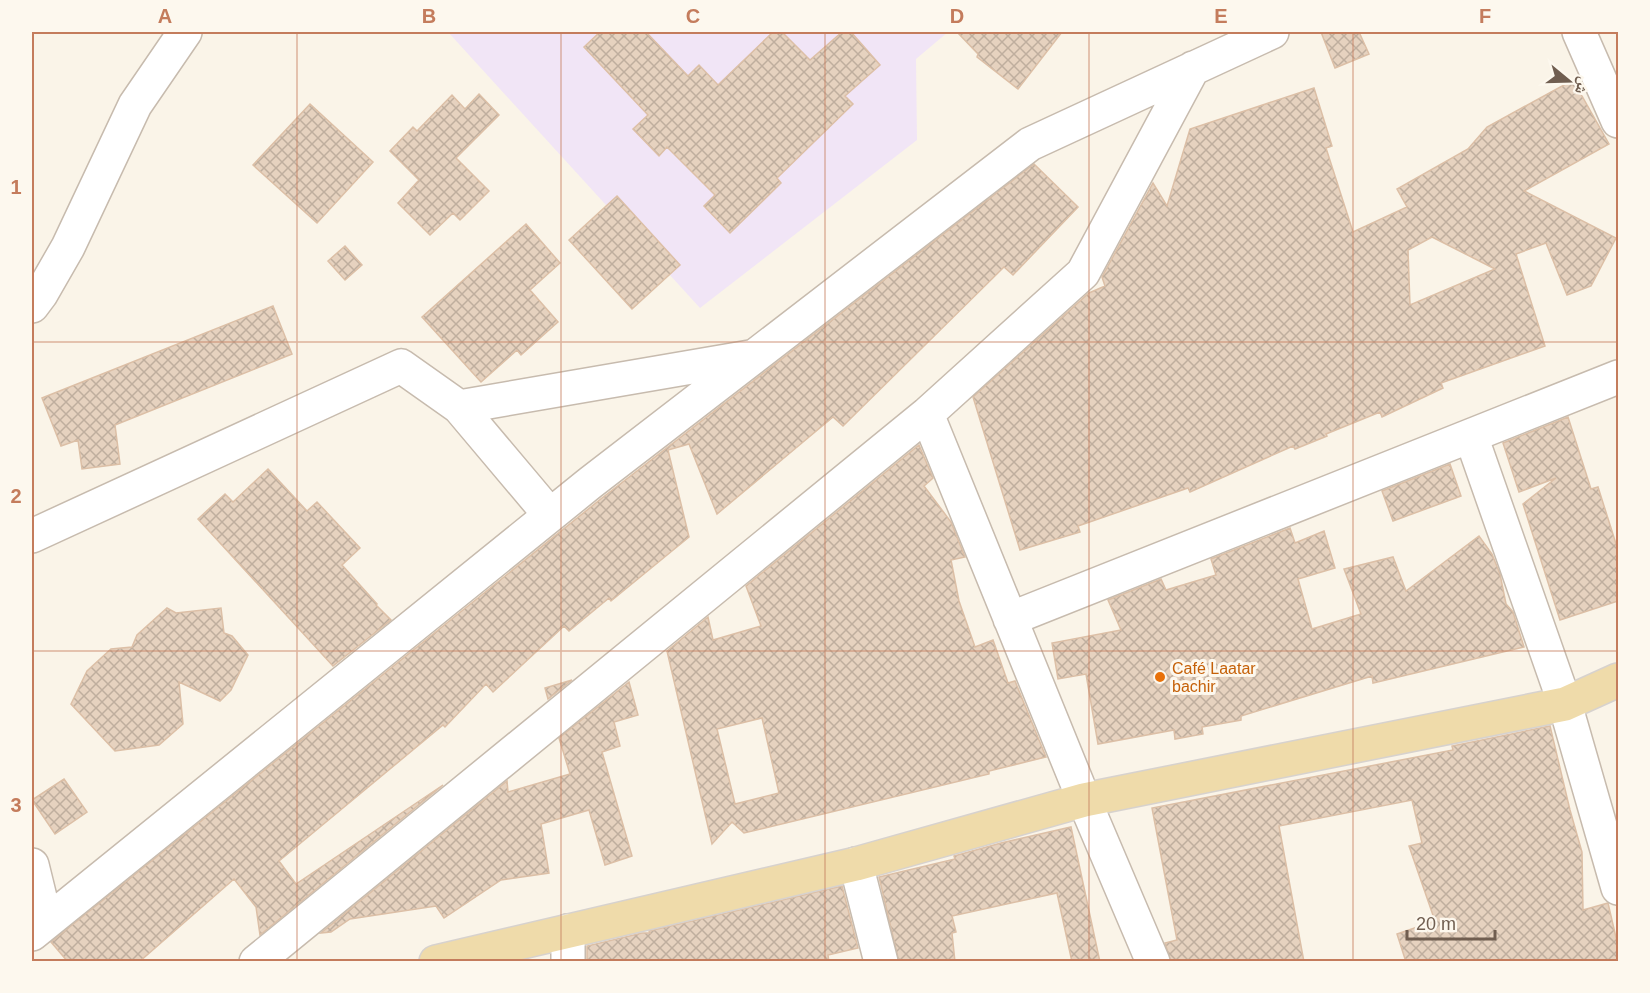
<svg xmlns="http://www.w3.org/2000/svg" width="1650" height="993" viewBox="0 0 1650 993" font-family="Helvetica,'Noto Naskh Arabic',sans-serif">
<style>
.education{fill:#f1e5f6}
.building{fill:url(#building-cross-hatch);stroke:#dcbfa6;stroke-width:1.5;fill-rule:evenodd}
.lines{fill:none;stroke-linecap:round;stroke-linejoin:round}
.minor-casing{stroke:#c7bbae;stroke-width:36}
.tertiary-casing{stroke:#c7bbae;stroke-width:36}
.primary-casing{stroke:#d7d2ce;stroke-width:36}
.minor{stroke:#fff;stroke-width:33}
.tertiary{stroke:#fff;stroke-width:33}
.primary{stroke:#efdbaa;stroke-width:33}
.grid{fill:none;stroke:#c47c5c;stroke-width:1.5;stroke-opacity:0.55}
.food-dot{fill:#e8710a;stroke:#fdf8ee;stroke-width:2}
.labels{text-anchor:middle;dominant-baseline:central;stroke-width:6;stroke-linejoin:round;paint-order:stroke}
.food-label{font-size:16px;fill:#c56008;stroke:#fdf8ee;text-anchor:start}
.neatline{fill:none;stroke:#c47c5c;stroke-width:2}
.grid-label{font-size:20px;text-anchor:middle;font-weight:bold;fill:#c47c5c}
</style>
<defs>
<pattern id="building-cross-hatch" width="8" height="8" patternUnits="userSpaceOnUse" patternTransform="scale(1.5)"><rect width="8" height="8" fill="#e6d2bf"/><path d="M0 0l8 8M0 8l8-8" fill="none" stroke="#bfae9e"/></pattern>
</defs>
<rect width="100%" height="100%" fill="#faf4e8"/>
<path class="education" d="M448 32H948L916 59 917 140 700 308Z"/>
<path class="building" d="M600 32H646L688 76 699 65 718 85 773 32H782L810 60 842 32H851L880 65 845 96 853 104 777 178 781 183 730 233 704 206 715 195 667 147 659 156 633 129 648 115 584 47Z
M957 32H1062L1018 89 977 57 978 54Z
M1321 32H1359L1369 54 1335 68Z
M1573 80 1609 144 1524 191 1616 238 1591 286 1567 295 1546 243 1516 254 1545 346 1441 383 1443 388 1382 417 1380 412 1326 434 1327 436 1295 449 1293 446 1190 492 1188 488 1078 526 1080 532 1020 550 973 397 1089 293 1105 286 1102 277 1153 183 1167 206 1190 129 1314 88 1332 146 1326 148 1353 232 1407 207 1397 189 1468 149 1487 127ZM1432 237 1495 269 1410 305 1408 250Z
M479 94 499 115 456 158 489 191 460 220 453 213 430 235 398 203 419 180 390 151 413 127 417 131 452 95 465 109Z
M310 104 373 162 317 223 253 165Z
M1034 164 1078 207 1013 275 1004 267 843 426 833 417 717 514 689 444 668 450 689 537 611 601 609 598 569 631 564 626 493 692 486 684 445 727 443 725 279 861 296 884 443 785 260 935 256 907 234 879 139 962H68L51 942 602 498Z
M617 196 680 265 632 309 569 240Z
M526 224 560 263 530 290 558 322 521 355 517 350 481 382 422 317Z
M345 246 362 265 345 280 328 261Z
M273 306 292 354 115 425 120 464 82 469 78 440 61 446 42 398Z
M1568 417 1591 489 1598 487 1618 550V601L1560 620 1523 504 1556 478 1519 492 1503 443Z
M919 445 933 478 924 486 951 522 965 557 951 560 959 601 975 647 993 640 1008 683 1015 681 1046 757 989 771V774L744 833 732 822 712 844 667 651 708 617 713 640 761 626 746 586ZM762 718 779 793 735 804 717 729Z
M1450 464 1461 496 1393 521 1382 491Z
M268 469 307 511 317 502 360 548 342 565 377 604 376 605 391 620 333 666 198 519 225 494 233 502Z
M1290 528 1295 543 1324 531 1335 568 1298 579 1312 629 1361 614 1344 569 1393 557 1406 591 1479 536 1492 554 1500 574 1506 604 1513 612 1524 647 1373 683 1372 676 1241 716V720L1202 727 1203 734 1175 739 1174 730 1098 744 1086 674 1058 679 1052 643 1121 630 1108 600 1161 579 1166 590 1216 575 1211 559Z
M167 608 176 613 221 608 224 633 232 636 248 655 231 690 220 701 179 682 183 724 159 745 115 751 71 704 87 671 111 649 132 647 137 635Z
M572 680 548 699 545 688Z
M629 682 638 715 614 722 620 746 602 752 632 856 605 865 589 810 541 824 549 873 501 880 444 918 436 906 350 919 331 932 321 933 507 781 508 792 570 774 559 738Z
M1550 726 1570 810 1582 852 1583 910 1608 903 1618 946V962H1406L1397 934 1435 921 1409 846 1422 843 1412 800 1279 826 1304 962H1171L1165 943 1177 940 1152 808 1453 750 1452 746Z
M64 779 87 812 55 834 32 800Z
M1071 827 1100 962H1072L1057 893 952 916 956 932 952 933 955 962H899L879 877 955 859 954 856 1001 843Z
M842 886 858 948 828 955 829 962H587V946L642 933H650L649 931Z"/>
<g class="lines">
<g class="minor-casing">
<path id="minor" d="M1579 32 1618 121
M459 407 550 515
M927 414 1084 800 1153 962
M1471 436 1565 704
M32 536 401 366 459 407 750 357
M1010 619 1618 377
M856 864 881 962
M32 865 46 922
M32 934 590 483 1030 144 1272 32
M256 962 927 414 1083 273 1193 68
M568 962V931"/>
</g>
<g class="tertiary-casing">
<path id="tertiary" d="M32 306 41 294 68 247 135 105 185 32
M1565 704 1618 888"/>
</g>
<g class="primary-casing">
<path id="primary" d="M436 962 856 864 1084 800 1565 704 1618 680"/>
</g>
<use href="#minor" class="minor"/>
<use href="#tertiary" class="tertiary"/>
<use href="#primary" class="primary"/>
</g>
<path class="grid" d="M297 32V962M561 32V962M825 32V962M1089 32V962M1353 32V962M32 342H1618M32 651H1618"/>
<circle class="food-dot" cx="1160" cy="677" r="6"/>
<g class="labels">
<g class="food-label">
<text x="1172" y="668">Café Laatar<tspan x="1172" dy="18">bachir</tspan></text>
</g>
</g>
<rect width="1650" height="993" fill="none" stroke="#fdf8ee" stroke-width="66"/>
<g transform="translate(1569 81) rotate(109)" stroke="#fdf8ee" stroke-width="4.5" paint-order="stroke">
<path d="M0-4.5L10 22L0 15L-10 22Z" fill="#705e50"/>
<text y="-9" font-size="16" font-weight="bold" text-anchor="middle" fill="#705e50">ش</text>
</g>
<path d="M1407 930v9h88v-9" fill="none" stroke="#705e50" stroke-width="3"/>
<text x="1416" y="930" font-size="18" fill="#705e50" stroke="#fdf8ee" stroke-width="4.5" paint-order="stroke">20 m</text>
<rect x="33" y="33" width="1584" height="927" class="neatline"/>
<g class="grid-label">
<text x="165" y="23">A</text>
<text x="429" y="23">B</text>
<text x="693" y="23">C</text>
<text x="957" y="23">D</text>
<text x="1221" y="23">E</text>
<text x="1485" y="23">F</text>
<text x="16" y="194">1</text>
<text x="16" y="503">2</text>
<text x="16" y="812">3</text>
</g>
</svg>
